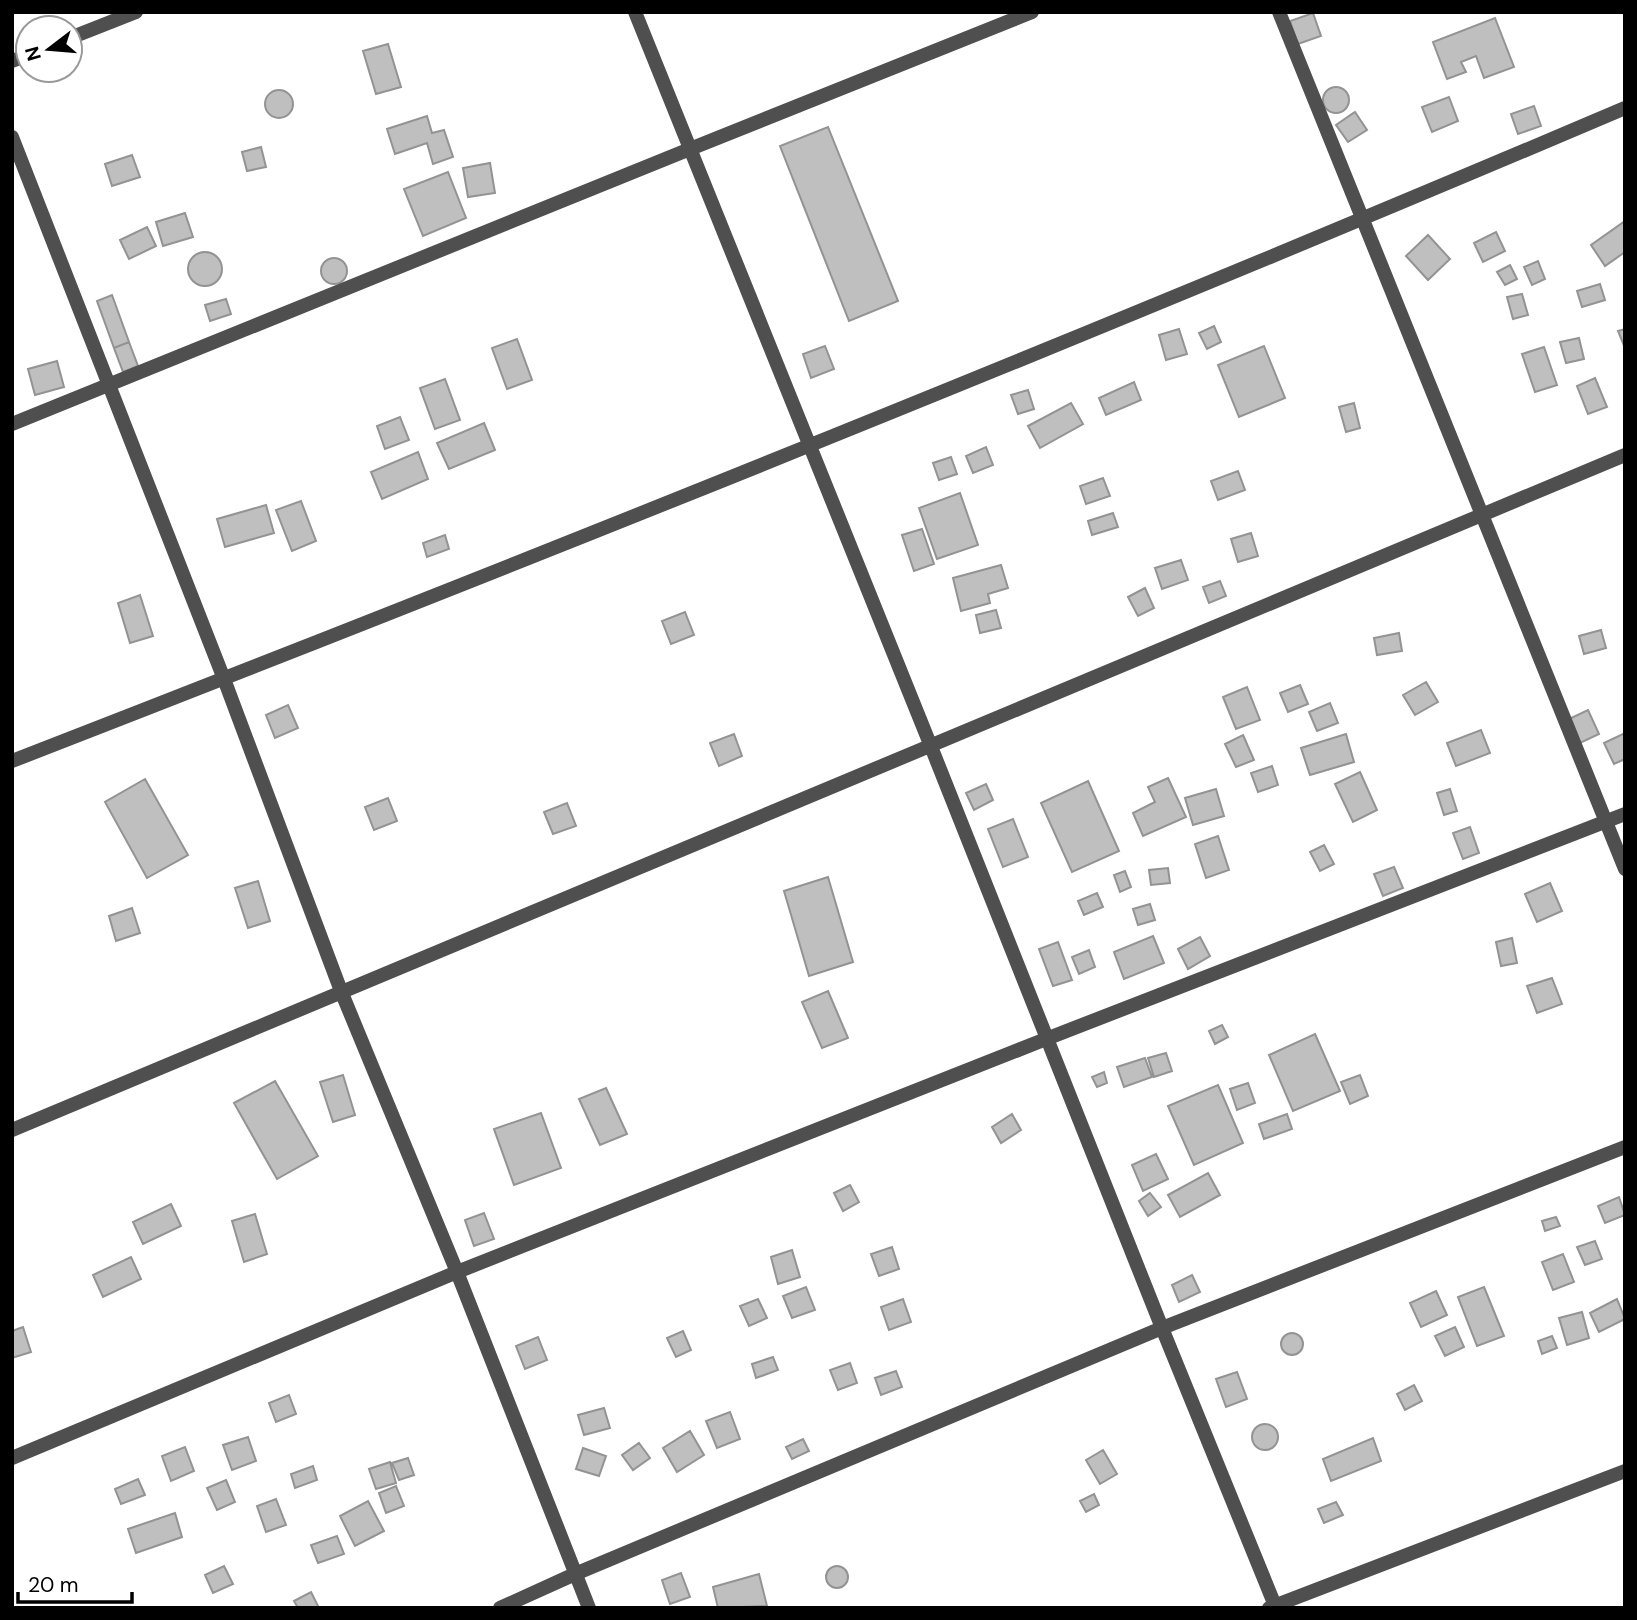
<svg xmlns="http://www.w3.org/2000/svg" width="1637" height="1620" viewBox="0 0 1637 1620" font-family="'DM Sans',sans-serif">
<style>
.building{fill:#bfbfbf;stroke:#939393;stroke-width:2}
.lines{fill:none;stroke-linecap:round;stroke-linejoin:round}
.minor{stroke:#4f4f4f;stroke-width:14}
</style>
<rect width="100%" height="100%" fill="#fff"/>
<path class="building" d="M1313 13 1321 36 1298 44 1290 21Z
M1495 18 1514 67 1484 78 1476 56 1461 62 1466 72 1447 79 1433 42Z
M388 44 401 87 376 94 363 51Z
M1323 100a13 13 0 1 1 26 0a13 13 0 1 1-26 0Z
M265 104a14 14 0 1 1 28 0a14 14 0 1 1-28 0Z
M1449 97 1458 121 1432 132 1422 107Z
M1534 106 1541 126 1518 134 1511 114Z
M1355 112 1367 130 1348 142 1336 125Z
M427 116 432 133 444 130 453 157 433 164 427 143 395 154 387 129Z
M828 127 898 301 849 321 780 146Z
M261 147 266 167 247 171 242 152Z
M132 155 140 177 112 186 105 164Z
M490 163 495 193 468 197 463 168Z
M448 172 466 218 423 236 404 189Z
M185 213 193 237 163 246 156 222Z
M1625 221V252L1605 266 1591 245Z
M147 227 156 246 129 259 120 240Z
M1496 232 1505 251 1483 262 1474 243Z
M1428 235 1450 259 1428 280 1406 256Z
M188 269a17 17 0 1 1 34 0a17 17 0 1 1-34 0Z
M321 271a13 13 0 1 1 26 0a13 13 0 1 1-26 0Z
M1538 261 1545 279 1532 285 1524 267Z
M1510 265 1517 279 1505 285 1497 272Z
M1600 284 1605 300 1582 307 1577 291Z
M1522 294 1528 315 1513 319 1507 297Z
M112 295 129 342 114 348 97 301Z
M226 299 231 314 210 321 205 305Z
M1214 326 1221 342 1207 349 1199 333Z
M1179 329 1187 354 1166 360 1159 335Z
M1625 329V348L1618 331Z
M1579 338 1584 359 1566 363 1560 342Z
M517 339 532 380 507 389 492 348Z
M129 342 138 366 123 372 114 348Z
M825 346 834 369 811 378 803 354Z
M1264 346 1285 398 1239 417 1218 365Z
M1544 347 1557 385 1535 392 1522 354Z
M57 361 64 387 35 395 28 369Z
M1595 378 1607 407 1588 414 1577 386Z
M445 379 460 420 435 429 420 388Z
M1134 382 1141 400 1106 415 1099 398Z
M1028 390 1034 409 1018 414 1011 395Z
M1071 403 1083 424 1040 448 1028 426Z
M1354 403 1360 428 1346 432 1339 407Z
M400 417 409 440 385 449 377 426Z
M484 423 495 450 449 469 437 443Z
M986 447 993 465 973 473 966 456Z
M418 452 428 479 382 499 371 472Z
M951 457 957 474 939 480 933 463Z
M1238 471 1245 490 1218 500 1211 481Z
M1103 478 1110 496 1086 504 1080 486Z
M960 493 978 545 937 559 919 508Z
M301 501 316 541 292 551 276 510Z
M266 505 274 533 225 547 217 519Z
M1113 513 1118 527 1092 535 1088 521Z
M922 529 934 564 914 571 902 535Z
M1251 533 1258 556 1238 562 1231 539Z
M445 535 449 549 427 557 423 543Z
M1181 560 1188 580 1162 589 1155 568Z
M1001 565 1008 588 988 594 990 603 961 611 953 578Z
M1220 581 1226 596 1209 603 1203 587Z
M1145 588 1154 608 1138 616 1128 597Z
M140 595 153 636 130 643 118 603Z
M996 610 1001 628 980 633 976 615Z
M685 612 694 635 671 644 662 621Z
M1601 630 1606 648 1584 654 1579 636Z
M1399 633 1402 651 1377 655 1374 638Z
M1426 682 1438 702 1415 715 1403 695Z
M1300 685 1308 704 1288 712 1280 693Z
M1247 687 1260 720 1236 729 1223 697Z
M1330 703 1338 723 1317 731 1309 712Z
M288 705 298 728 275 738 266 715Z
M1588 710 1599 734 1580 743 1569 719Z
M1481 730 1490 753 1456 766 1447 743Z
M1625 733V759L1614 764 1604 743Z
M734 734 742 756 719 766 710 743Z
M1346 734 1354 762 1310 775 1301 748Z
M1243 735 1254 760 1236 767 1225 744Z
M1272 766 1278 785 1258 792 1251 773Z
M1360 772 1377 810 1353 822 1335 784Z
M1168 778 1186 817 1143 836 1133 813 1155 802 1148 787Z
M145 779 188 855 147 878 105 802Z
M1088 781 1119 851 1072 872 1041 803Z
M986 784 993 800 974 810 966 793Z
M1216 789 1224 816 1193 825 1185 798Z
M1450 789 1457 811 1444 815 1437 793Z
M388 798 397 821 374 830 365 807Z
M567 803 576 826 553 834 544 812Z
M1013 819 1028 857 1003 867 988 829Z
M1470 827 1479 853 1463 859 1453 833Z
M1218 836 1229 870 1206 878 1195 844Z
M1324 845 1334 864 1320 871 1310 852Z
M1394 867 1403 888 1383 896 1374 874Z
M1168 868 1170 883 1151 885 1149 870Z
M1125 871 1131 887 1120 892 1114 875Z
M828 877 853 962 809 976 784 891Z
M258 881 270 921 248 928 235 888Z
M1550 883 1562 911 1537 922 1525 894Z
M1097 893 1103 907 1084 915 1078 901Z
M1150 904 1155 920 1138 925 1133 909Z
M132 908 140 933 116 941 109 916Z
M1153 936 1164 963 1124 979 1114 952Z
M1200 937 1210 956 1188 969 1178 949Z
M1512 938 1517 963 1501 966 1496 942Z
M1058 942 1072 980 1053 986 1039 949Z
M1089 950 1095 967 1079 974 1072 957Z
M1552 978 1562 1004 1537 1013 1527 986Z
M828 991 848 1038 822 1048 802 1002Z
M1222 1025 1228 1037 1215 1044 1209 1031Z
M1315 1034 1340 1091 1293 1111 1269 1055Z
M1166 1053 1172 1071 1154 1077 1148 1058Z
M1145 1058 1152 1077 1124 1087 1117 1067Z
M1104 1072 1107 1083 1097 1087 1092 1077Z
M343 1075 355 1115 333 1122 320 1082Z
M1360 1075 1368 1096 1350 1104 1341 1082Z
M275 1081 318 1156 277 1179 234 1103Z
M1248 1083 1255 1103 1237 1110 1230 1089Z
M1218 1085 1243 1143 1194 1165 1168 1106Z
M606 1088 627 1134 600 1145 579 1099Z
M541 1113 561 1168 514 1185 494 1129Z
M1012 1114 1021 1130 1001 1143 992 1127Z
M1287 1114 1292 1129 1264 1139 1259 1124Z
M1156 1154 1168 1179 1143 1191 1132 1165Z
M1208 1173 1220 1195 1180 1217 1168 1195Z
M850 1185 859 1202 843 1211 834 1193Z
M1150 1193 1161 1207 1148 1216 1139 1201Z
M1619 1197 1625 1215 1605 1223 1598 1206Z
M171 1204 181 1226 143 1244 133 1222Z
M484 1213 494 1239 474 1246 465 1220Z
M255 1214 267 1254 244 1262 232 1221Z
M1556 1217 1560 1226 1545 1231 1542 1221Z
M1595 1241 1602 1259 1585 1265 1577 1247Z
M892 1247 899 1269 879 1276 871 1254Z
M792 1250 800 1277 778 1284 771 1257Z
M1563 1254 1574 1282 1553 1290 1542 1262Z
M131 1257 141 1279 103 1297 93 1275Z
M1192 1275 1200 1292 1179 1302 1172 1285Z
M806 1287 815 1310 792 1318 783 1296Z
M1484 1287 1504 1336 1477 1346 1458 1297Z
M1436 1291 1447 1315 1421 1327 1410 1303Z
M758 1299 767 1318 749 1326 740 1306Z
M903 1299 911 1322 889 1330 881 1307Z
M1617 1299 1625 1319 1599 1332 1590 1313Z
M1582 1312 1589 1338 1567 1345 1559 1318Z
M23 1327 31 1352 12 1358V1331Z
M1455 1327 1464 1347 1445 1356 1435 1336Z
M683 1331 691 1350 676 1357 667 1338Z
M1281 1344a11 11 0 1 1 22 0a11 11 0 1 1-22 0Z
M1552 1336 1557 1348 1542 1354 1538 1341Z
M538 1337 547 1360 525 1369 516 1346Z
M773 1357 778 1370 756 1378 752 1364Z
M850 1363 857 1383 838 1390 830 1370Z
M896 1371 902 1387 881 1395 875 1378Z
M1237 1372 1247 1399 1226 1407 1216 1379Z
M1414 1385 1422 1401 1405 1410 1397 1394Z
M289 1395 296 1414 276 1422 269 1403Z
M604 1408 610 1428 584 1435 578 1415Z
M730 1412 740 1439 717 1448 706 1421Z
M1252 1437a13 13 0 1 1 26 0a13 13 0 1 1-26 0Z
M690 1431 704 1455 677 1472 663 1448Z
M248 1437 256 1461 232 1470 223 1445Z
M1373 1438 1381 1461 1331 1481 1323 1459Z
M803 1439 809 1451 792 1459 786 1447Z
M639 1443 650 1458 633 1470 622 1455Z
M185 1447 194 1471 171 1481 162 1456Z
M583 1448 606 1456 599 1476 576 1469Z
M1103 1450 1117 1474 1100 1484 1086 1460Z
M408 1458 414 1475 399 1480 392 1463Z
M390 1462 396 1483 376 1489 369 1469Z
M313 1466 317 1480 295 1488 291 1474Z
M138 1479 145 1495 121 1504 115 1489Z
M226 1480 235 1502 217 1510 207 1488Z
M396 1486 404 1506 386 1513 379 1493Z
M1094 1494 1099 1505 1086 1512 1080 1501Z
M276 1499 286 1525 266 1532 257 1506Z
M368 1501 384 1531 355 1546 340 1516Z
M1336 1502 1343 1515 1324 1523 1318 1509Z
M175 1513 182 1537 136 1553 128 1529Z
M337 1536 344 1554 318 1563 311 1545Z
M826 1577a11 11 0 1 1 22 0a11 11 0 1 1-22 0Z
M224 1566 233 1584 213 1593 205 1575Z
M681 1573 690 1597 670 1604 662 1580Z
M759 1574 767 1606 718 1608 713 1587Z
M311 1592 319 1608H298L294 1601Z"/>
<g class="lines">
<path class="minor" d="M635 12 930 744 1162 1328 1276 1608
M1279 12 1625 869
M70 38 136 12
M12 61 28 55
M12 137 224 679 341 991 457 1272 589 1608
M12 424 690 149 1032 12
M12 761C553 551 1091 335 1625 108
M12 1130 1625 455
M12 1458 457 1272 1046 1039 1625 814
M500 1608 575 1574 1162 1328 1625 1147
M1269 1608 1625 1471"/>
</g>
<rect width="1637" height="1620" fill="none" stroke="#000000" stroke-width="28"/>
<g transform="translate(49 49) rotate(254)"><circle r="33" fill="#ffffff" stroke="#999999" stroke-width="2"/>
<path d="M0-5L12 26L0 18L-12 26Z" fill="#000000"/>
<text y="-10" font-size="19" font-weight="bold" text-anchor="middle" fill="#000000">N</text>
</g>
<path d="M18 1592v10h114v-10" fill="none" stroke="#000000" stroke-width="3.5"/>
<text x="28" y="1592" font-size="21" fill="#000000" stroke="#ffffff" stroke-width="5" paint-order="stroke">20 m</text>
</svg>
